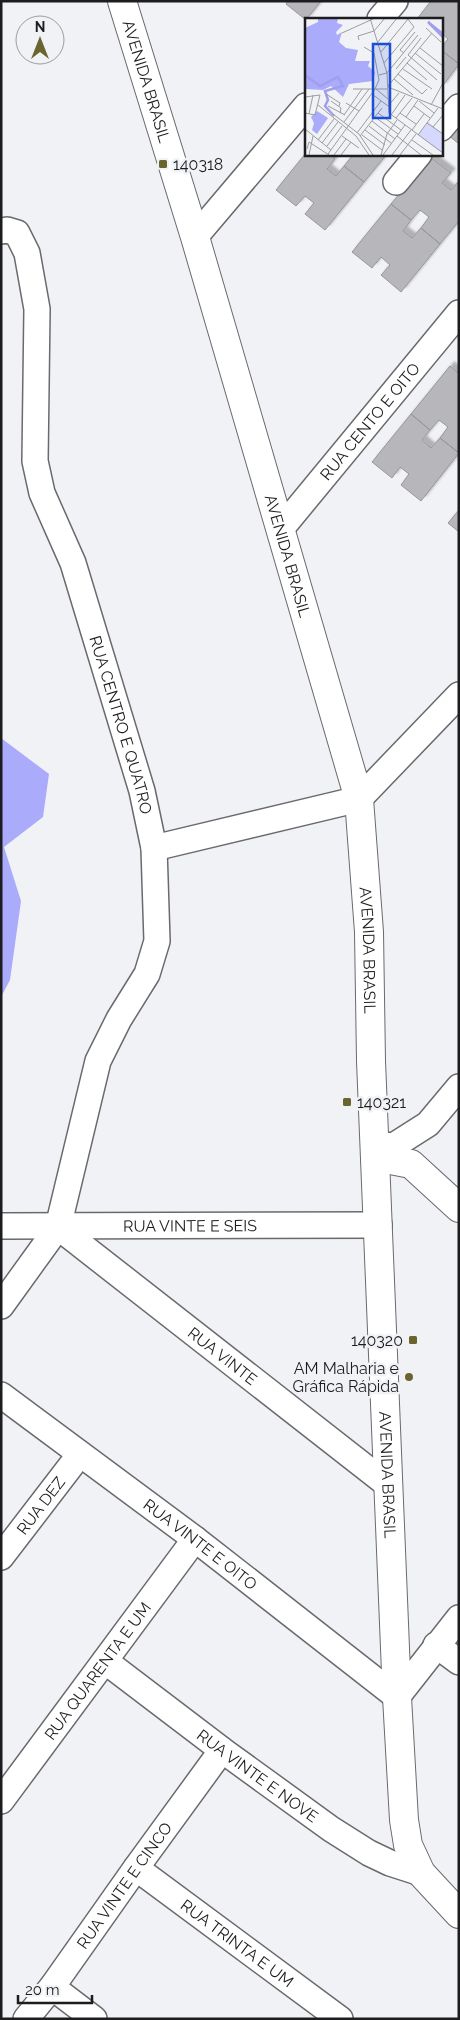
<svg xmlns="http://www.w3.org/2000/svg" width="460" height="2020" viewBox="0 0 460 2020" font-family="Raleway,sans-serif">
<style>
.forest{fill:#aaabfa}
.building{fill:#b6b6bb;stroke:#96979b;filter:url(#shadow)}
.lines{fill:none;stroke-linecap:round;stroke-linejoin:round}
.street-casing{stroke:#6a6a6e;stroke-width:28}
.secondary-casing{stroke:#6a6a6e;stroke-width:30}
.primary-casing{stroke:#6a6a6e;stroke-width:30}
.street{stroke:#fff;stroke-width:25}
.secondary{stroke:#fff;stroke-width:28}
.primary{stroke:#fff;stroke-width:28}
.poi-dot{fill:#6a6431;stroke:#f1f2f6;stroke-width:2}
.labels{text-anchor:middle;dominant-baseline:central;stroke-width:5;stroke-linejoin:round;paint-order:stroke}
.street-label{font-size:16px;fill:#1d1d1f;stroke:#f1f2f6}
.poi-label{font-size:16px;fill:#1d1d1f;stroke:#f1f2f6;text-anchor:start}
.inset-river{fill:none;stroke:#9f9fee;stroke-width:2.5}
.inset-road{fill:none;stroke:#9c9da0;stroke-width:1}
.view{fill:#1d4ed8;fill-opacity:0.15;stroke:#1d4ed8;stroke-width:2.5}
.inset-edge{fill:none;stroke:#1d1d1f;stroke-width:2.5}
</style>
<defs>
<filter id="shadow"><feDropShadow dx="4.5" dy="-4.5" stdDeviation="1" flood-color="#0004"/></filter>
</defs>
<rect width="100%" height="100%" fill="#f1f2f6"/>
<path class="forest" d="M1 738 49 774 43 817 4 847 21 901 10 980 1 997Z"/>
<path class="building" d="M288 1H321L306 20 286 4Z
M431 1H459V64L441 50V48L448 39 441 33V19H417Z
M441 50 459 64 441 88Z
M459 122V144L448 135Z
M306 153 329 154 335 159 327 169 336 176 344 166 364 182 325 230 305 214 314 203 305 196 296 206 276 190Z
M351 154H387L364 182 344 166 353 155Z
M430 157 451 173 442 183 451 190 459 181V221L440 244 421 228 429 217 420 210 411 220 391 204Z
M391 204 411 220 403 231 412 238 421 228 440 244 401 292 381 275 390 265 381 257 372 268 352 252Z
M450 366 459 374V453L440 438 448 427 439 420 430 430 411 414Z
M411 414 430 430 422 440 431 448 440 438 459 453 421 501 401 485 409 474 400 467 392 478 372 462Z
M459 510V532L448 523Z"/>
<g class="lines">
<g class="street-casing">
<g id="street">
<path d="M380 19 395 1"/>
<path d="M441 128 459 107"/>
<path d="M396 182 419 154"/>
<path id="s1" d="M1 231 7 230 17 233 27 253 37 309 35 461 42 493 73 563 142 791 154 848 157 941 147 974 119 1019 98 1061 58 1227 1 1306"/>
<path d="M195 237 306 106"/>
<path id="s2" d="M280 530 459 313"/>
<path d="M154 848 359 799 459 695"/>
<path d="M375 1147 395 1145 428 1124 459 1087"/>
<path id="s3" d="M1 1226 379 1225"/>
<path id="s4" d="M58 1227 388 1485"/>
<path id="s5" d="M1 1395 195 1539 397 1697 459 1618"/>
<path id="s6" d="M1 1557 80 1454"/>
<path d="M436 1645 459 1662"/>
<path id="s7" d="M105 1661 222 1750 331 1829 369 1853 390 1863 421 1873"/>
<path id="s8" d="M1 1801 195 1539"/>
<path id="s9" d="M136 1868 340 2019"/>
<path d="M52 1987 94 2019"/>
<path id="s10" d="M26 2019 52 1987 136 1868 222 1750"/>
</g>
</g>
<g class="secondary-casing">
<path id="secondary" d="M375 1157 411 1164 459 1208"/>
</g>
<g class="primary-casing">
<g id="primary">
<path id="s11" d="M122 1 195 237 359 799 369 932 371 1061 397 1697 404 1820 408 1845 421 1873 459 1914"/>
</g>
</g>
<use href="#street" class="street"/>
<use href="#secondary" class="secondary"/>
<use href="#primary" class="primary"/>
</g>
<g class="poi-dot">
<rect x="158" y="159" width="10" height="10" rx="2.5"/>
<rect x="342" y="1097" width="10" height="10" rx="2.5"/>
<rect x="408" y="1335" width="10" height="10" rx="2.5"/>
<circle cx="409" cy="1377" r="5"/>
</g>
<g class="labels">
<g class="street-label">
<text stroke="none"><textPath href="#s11" startOffset="84">AVENIDA BRASIL</textPath></text>
<text stroke="none"><textPath href="#s2" startOffset="141">RUA CENTO E OITO</textPath></text>
<text stroke="none"><textPath href="#s11" startOffset="579">AVENIDA BRASIL</textPath></text>
<text stroke="none"><textPath href="#s1" startOffset="526">RUA CENTRO E QUATRO</textPath></text>
<text stroke="none"><textPath href="#s11" startOffset="984">AVENIDA BRASIL</textPath></text>
<text stroke="none"><textPath href="#s3" startOffset="189">RUA VINTE E SEIS</textPath></text>
<text stroke="none"><textPath href="#s4" startOffset="209">RUA VINTE</textPath></text>
<text stroke="none"><textPath href="#s11" startOffset="1509">AVENIDA BRASIL</textPath></text>
<text stroke="none"><textPath href="#s6" startOffset="65">RUA DEZ</textPath></text>
<text stroke="none"><textPath href="#s5" startOffset="249">RUA VINTE E OITO</textPath></text>
<text stroke="none"><textPath href="#s8" startOffset="162">RUA QUARENTA E UM</textPath></text>
<text stroke="none"><textPath href="#s7" startOffset="191">RUA VINTE E NOVE</textPath></text>
<text stroke="none"><textPath href="#s10" startOffset="166">RUA VINTE E CINCO</textPath></text>
<text stroke="none"><textPath href="#s9" startOffset="126">RUA TRINTA E UM</textPath></text>
</g>
<g class="poi-label">
<text x="173" y="164">140318</text>
<text x="357" y="1102">140321</text>
<text x="403" y="1340" text-anchor="end">140320</text>
<text x="399" y="1368" text-anchor="end">AM Malharia e<tspan x="399" dy="18">Gráfica Rápida</tspan></text>
</g>
</g>
<g transform="translate(305 18)">
<rect width="138" height="138" fill="#f1f2f6"/>
<path d="M123 104 137 115V135L113 117Z" fill="#d6d8fe"/>
<path d="M13 0H33L32 5 38 7 31 14 32 17 37 14 34 24 41 30 53 32 50 43H65L63 48 70 54 68 63 44 66 38 79 26 68 18 72 0 71V10L13 4ZM12 93 23 100 12 116 7 112 9 105 6 99Z" fill="#aaabfa"/>
<path class="inset-river" d="M138 16 123 4 138 19M0 57 15 68 33 59 38 68 27 71M27 71 20 73 23 82 20 88 29 98"/>
<path class="inset-road" d="M65 0 82 55 84 95 138 135M121 10 136 24M37 15 70 0M116 20 103 37 132 62M54 22 53 18 69 13 80 0M73 24 92 0M115 30 138 48M76 34 103 1M99 35 95 32 110 14M110 35 136 56M79 45 109 9 102 0M102 45 122 62M91 51 101 39M98 51 127 71M93 56 117 76 122 71M74 57 82 55 113 17M89 61 108 77M83 68 127 15M83 69 138 91M48 71H82M71 71 83 81M21 76 35 85 34 88M67 76 83 88 94 75M0 79 15 77 10 97 0 95M26 83 36 90 35 95M114 83 129 95M41 85 54 93M13 87 51 118 64 137M126 87 138 65M23 88 40 97M109 88 125 100M73 95 96 112M95 95 111 106M4 96 8 77M28 96 54 116 68 137M39 97 57 71M86 97 100 77M70 99 93 116M101 99 113 82M91 100 107 80M67 103 90 121M39 104 64 71M122 105 138 116M64 108 86 125M128 109 138 97M0 111 26 132M60 112 80 127M107 112 119 96M52 115 76 83M57 117 77 132M113 117 133 90M37 118 54 130M55 118 77 90M92 118 116 137M13 122 29 101M107 122 128 137M17 125 33 104M22 128 37 108M2 131 4 124 24 137M23 136 70 71 74 62 69 35 59 29M4 137 8 118M29 137 41 121M36 137 46 124M76 137 82 116 92 102M78 137 100 107M87 137 106 112M95 137 111 116"/>
<path class="view" d="M68 26H85V100H68Z"/>
<rect width="138" height="138" class="inset-edge"/>
</g>
<rect width="460" height="2020" fill="none" stroke="#1d1d1f" stroke-width="5"/>
<g transform="translate(40 40)"><circle r="24" fill="#f1f2f6" stroke="#9c9da0"/>
<path d="M0-4L9 19L0 12L-9 19Z" fill="#6a6431"/>
<text y="-8" font-size="14" font-weight="bold" text-anchor="middle" fill="#1d1d1f">N</text>
</g>
<path d="M18 1995v8h74v-8" fill="none" stroke="#1d1d1f" stroke-width="2.5"/>
<text x="25" y="1995" font-size="15" fill="#1d1d1f" stroke="#f1f2f6" stroke-width="4" paint-order="stroke">20 m</text>
</svg>
